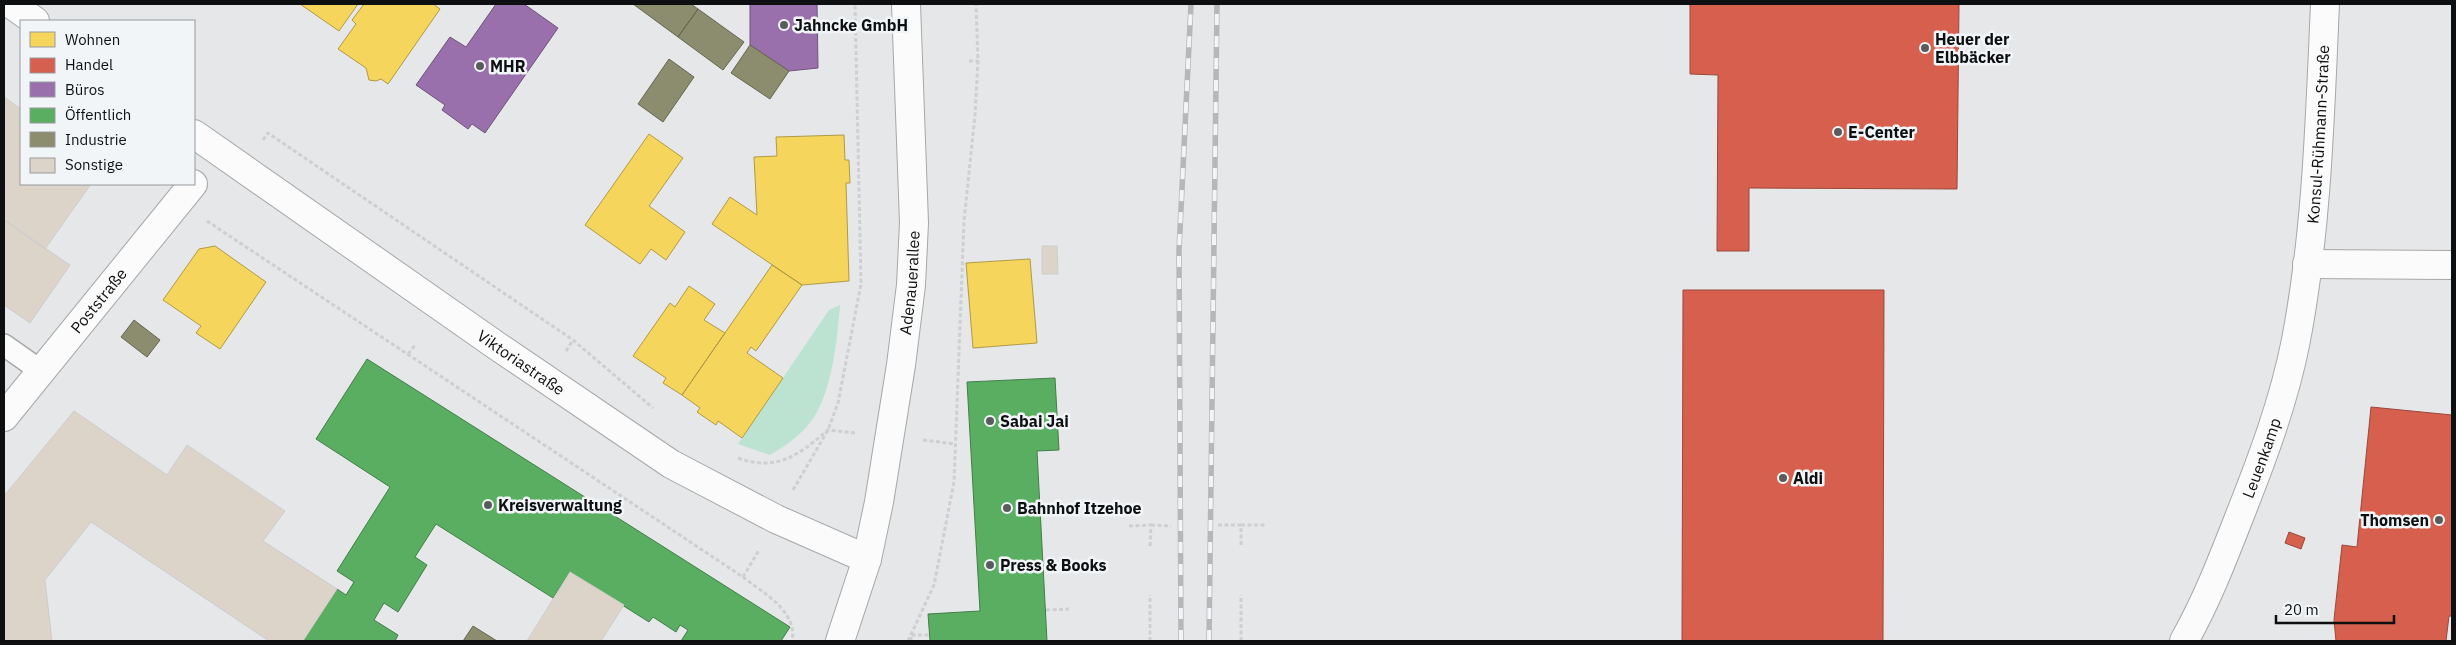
<svg xmlns="http://www.w3.org/2000/svg" width="2456" height="645" viewBox="0 0 2456 645" font-family="'IBM Plex Sans',sans-serif">
<style>
.green{fill:#bce2d2}
.homes{fill:#f6d55c;stroke:#b09a45}
.shops{fill:#d6604d;stroke:#9a483b}
.offices{fill:#9970ab;stroke:#6f537c}
.public{fill:#5aae61;stroke:#437e49}
.industry{fill:#8c8c6e;stroke:#666652}
.building{fill:#dcd3c9;stroke:#cdcdce}
.lines{fill:none;stroke-linecap:round;stroke-linejoin:round}
.service-casing{stroke:#a6a7a8;stroke-width:24}
.minor-casing{stroke:#a6a7a8;stroke-width:30}
.tertiary-casing{stroke:#a6a7a8;stroke-width:30}
.secondary-casing{stroke:#a6a7a8;stroke-width:30}
.path{stroke:#cecfd0;stroke-width:3;stroke-dasharray:4 2.5;stroke-linecap:butt}
.service{stroke:#fbfbfc;stroke-width:21}
.minor{stroke:#fbfbfc;stroke-width:28}
.tertiary{stroke:#fbfbfc;stroke-width:28}
.secondary{stroke:#fbfbfc;stroke-width:28}
.rail-casing{stroke:#b7b7b8;stroke-width:5.5}
.rail{stroke:#f2f5f8;stroke-width:4;stroke-dasharray:11;stroke-linecap:butt}
.poi-dot{fill:#595b5c;stroke:#f2f5f8;stroke-width:2}
.labels{text-anchor:middle;dominant-baseline:central;stroke-width:5;stroke-linejoin:round;paint-order:stroke}
.poi-label{font-size:16px;font-weight:bold;fill:#0e0f10;stroke:#f2f5f8;text-anchor:start}
.street-label{font-size:16px;fill:#0e0f10;stroke:#f2f5f8}
</style>
<rect width="100%" height="100%" fill="#e5e7e9"/>
<path class="green" d="M840 305C837 340 832 396 809 424 798 437 785 446 770 455L738 444 829 310Z"/>
<path class="homes" d="M300 4H358L339 31Z
M364 4H433L440 9 388 84 381 79 376 81 369 80 366 68 338 49 356 24 352 20Z
M649 134 683 158 649 206 685 232 666 260 651 249 640 264 585 225Z
M844 135 845 160H849L850 183H846L849 281 802 285 712 224 730 197 757 215 754 157 777 156 776 137Z
M215 246 266 282 220 349 196 333 201 326 163 300 199 249Z
M1030 259 1037 343 973 348 966 263Z
M772 265 802 285 756 351 751 347 747 353 783 378 742 438 718 421 716 425 697 412 700 408 682 395Z
M689 286 715 304 704 320 725 333 682 395 663 383 666 378 633 356 670 303 675 307Z"/>
<path class="shops" d="M1690 4H1959L1957 189 1749 188V251H1717L1718 75 1690 74Z
M1683 290H1884L1883 641H1682Z
M2371 407 2452 415V616H2449L2446 641H2336L2334 620 2342 545 2357 547Z
M2289 532 2305 538 2301 549 2285 543Z"/>
<path class="offices" d="M496 4H524L558 28 485 133 472 124 468 129 442 110 445 105 416 85 450 37 466 47Z
M750 4H817L818 68 789 71 750 45Z"/>
<path class="public" d="M367 359 790 627 781 641H681L688 630 680 625 676 632 653 617 649 622 570 572 553 598 436 524 415 557 427 565 398 612 384 603 374 620 398 635 395 641H303L337 589 346 595 354 582 337 571 390 487 316 439Z
M1055 378 1059 450 1037 451 1047 641H930L928 614 980 611 967 382Z"/>
<path class="industry" d="M633 4H691L698 9 678 37Z
M698 9 744 42 723 70 678 37Z
M750 45 789 71 770 99 731 73Z
M669 59 694 77 663 122 638 104Z
M134 320 160 340 147 357 121 337Z
M473 626 497 641H463Z"/>
<path class="building" d="M4 97 21 109V184H91L45 249 4 220Z
M4 220 70 265 30 323 4 305Z
M1042 246H1057L1058 274H1042Z
M74 411 167 475 187 445 285 511 263 541 337 589 303 641H269L91 522 45 580 52 641H4V496Z
M570 572 624 605 601 641H527Z"/>
<g class="lines">
<g class="service-casing">
<path id="service" d="M4 345 41 371"/>
</g>
<g class="minor-casing">
<g id="minor">
<path d="M11 4 35 21"/>
<path id="s1" d="M194 134 497 346 671 464 776 519 867 559"/>
<path d="M2307 264 2452 265"/>
<path id="s2" d="M4 417 193 184"/>
</g>
</g>
<g class="tertiary-casing">
<g id="tertiary">
<path id="s3" d="M2184 641C2206 602 2222 561 2238 520 2261 462 2284 402 2296 340 2317 230 2320 116 2325 4"/>
</g>
</g>
<g class="secondary-casing">
<g id="secondary">
<path id="s4" d="M840 641 867 559 879 502 901 365 911 285 914 223 906 4"/>
</g>
</g>
<path class="path" d="M969 61H978
M263 140 268 133 573 340 653 408
M207 221 743 577C763 593 798 611 792 641
M566 351 573 340
M408 354 416 344
M923 440 955 444
M738 458C777 472 799 455 828 430L855 433
M793 490 828 430 838 403 861 284 855 4
M1151 525 1171 526
M1218 525H1241V546
M1241 525H1265
M1129 526 1151 525 1150 547
M743 577 759 550
M1046 610 1069 609
M908 641 934 585 954 482 964 221 975 115 978 61 976 4
M911 641V635H930
M1150 641V595
M1241 641V595"/>
<use href="#service" class="service"/>
<use href="#minor" class="minor"/>
<use href="#tertiary" class="tertiary"/>
<use href="#secondary" class="secondary"/>
<g class="rail-casing">
<path id="rail" d="M1181 641 1179 250 1191 4
M1209 641 1217 4"/>
</g>
<use href="#rail" class="rail"/>
</g>
<g class="poi-dot">
<circle cx="784" cy="25" r="5"/>
<circle cx="1925" cy="48" r="5"/>
<circle cx="480" cy="66" r="5"/>
<circle cx="1838" cy="132" r="5"/>
<circle cx="990" cy="421" r="5"/>
<circle cx="1783" cy="478" r="5"/>
<circle cx="488" cy="505" r="5"/>
<circle cx="1007" cy="508" r="5"/>
<circle cx="2439" cy="520" r="5"/>
<circle cx="990" cy="565" r="5"/>
</g>
<g class="labels">
<g class="poi-label">
<text x="794" y="25">Jahncke GmbH</text>
<text x="1935" y="39">Heuer der<tspan x="1935" dy="18">Elbbäcker</tspan></text>
<text x="490" y="66">MHR</text>
<text x="1848" y="132">E-Center</text>
<text x="1000" y="421">Sabai Jai</text>
<text x="1793" y="478">Aldi</text>
<text x="498" y="505">Kreisverwaltung</text>
<text x="1017" y="508">Bahnhof Itzehoe</text>
<text x="2429" y="520" text-anchor="end">Thomsen</text>
<text x="1000" y="565">Press &amp; Books</text>
</g>
<g class="street-label">
<text stroke="none"><textPath href="#s3" startOffset="529">Konsul-Rühmann-Straße</textPath></text>
<text stroke="none"><textPath href="#s4" startOffset="366">Adenauerallee</textPath></text>
<text stroke="none"><textPath href="#s2" startOffset="150">Poststraße</textPath></text>
<text stroke="none"><textPath href="#s1" startOffset="399">Viktoriastraße</textPath></text>
<text stroke="none"><textPath href="#s3" startOffset="199">Leuenkamp</textPath></text>
</g>
</g>
<rect width="2456" height="645" fill="none" stroke="#0e0f10" stroke-width="10"/>
<rect x="20" y="20" width="175" height="165" fill="#f2f5f8" stroke="#97999b"/>
<rect x="30" y="32" width="25" height="15" fill="#f6d55c" stroke="#97999b"/>
<text x="65" y="45" font-size="15" fill="#0e0f10">Wohnen</text>
<rect x="30" y="58" width="25" height="15" fill="#d6604d" stroke="#97999b"/>
<text x="65" y="70" font-size="15" fill="#0e0f10">Handel</text>
<rect x="30" y="82" width="25" height="15" fill="#9970ab" stroke="#97999b"/>
<text x="65" y="95" font-size="15" fill="#0e0f10">Büros</text>
<rect x="30" y="108" width="25" height="15" fill="#5aae61" stroke="#97999b"/>
<text x="65" y="120" font-size="15" fill="#0e0f10">Öffentlich</text>
<rect x="30" y="132" width="25" height="15" fill="#8c8c6e" stroke="#97999b"/>
<text x="65" y="145" font-size="15" fill="#0e0f10">Industrie</text>
<rect x="30" y="158" width="25" height="15" fill="#dcd3c9" stroke="#97999b"/>
<text x="65" y="170" font-size="15" fill="#0e0f10">Sonstige</text>
<path d="M2276 615v8h118v-8" fill="none" stroke="#0e0f10" stroke-width="2.5"/>
<text x="2284" y="615" font-size="15" fill="#0e0f10" stroke="#f2f5f8" stroke-width="4" paint-order="stroke">20 m</text>
</svg>
